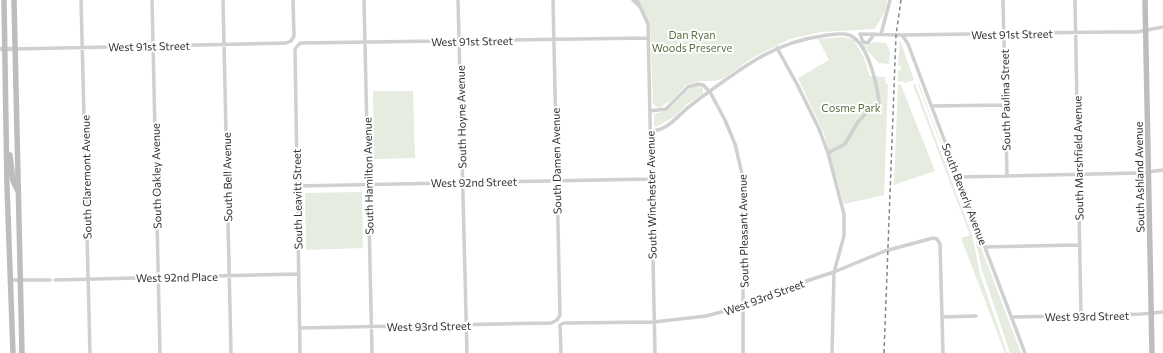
<svg xmlns="http://www.w3.org/2000/svg" width="1163" height="353" viewBox="0 0 1163 353" font-family="Commissioner,sans-serif">
<style>
.green{fill:#e6ecdf}
.lines{fill:none;stroke-linecap:round;stroke-linejoin:round}
.minor{stroke:#d0d0d0;stroke-width:3.5}
.tertiary{stroke:#d0d0d0;stroke-width:4.5}
.secondary{stroke:#bdbdbd;stroke-width:5.5}
.rail{stroke:#888;stroke-width:1.5;stroke-dasharray:4 3;stroke-linecap:butt}
.labels{text-anchor:middle;dominant-baseline:central;stroke-width:4;stroke-linejoin:round;paint-order:stroke}
.park-label{font-size:11px;fill:#56703f;stroke:#fff}
.street-label{font-size:11px;fill:#333;stroke:#fff}
</style>
<rect width="100%" height="100%" fill="#fff"/>
<path class="green" d="M639 0H887L885 11 875 29 821 32 790 39 752 58 724 78 714 81H699L686 85 672 100 659 108 653 104 650 25Z
M843 37 854 40 864 58 870 76 885 77 886 84H888L884 195 844 204 824 134 798 78 829 60 818 39Z
M900 40 914 80 904 83 903 81 898 82V70H901V66L898 65Z
M874 42 886 43 890 52 889 64 879 63 860 43 867 46Z
M898 84 901 85 935 171 894 185Z
M915 84 972 235 980 274 1007 353H1005L961 238 970 235 913 85Z
M918 84H919L1021 353H1010L982 270 973 229Z
M699 86 703 88V94L687 104 675 116 656 127H654V114C680 110 680 88 699 86Z
M373 91H413L415 158 374 159Z
M362 192 363 248 306 250 305 193Z"/>
<g class="lines">
<path class="minor" d="M81 0 90 353
M152 0 160 353
M223 0 231 353
M364 0 372 353
M458 0 467 353
M633 0 640 7
M637 0 648 24 655 353
M1003 0 1007 176
M1075 0 1081 316
M874 34 868 43 863 42 860 34 902 35 1111 32H1137L1163 27
M881 34 890 0
M902 35 908 44 1025 353
M777 48 798 86 819 129 828 153 844 214V236L834 272 832 353
M15 49 286 43 291 41 294 36 293 0
M931 106 1005 105
M650 111 666 109 688 87 698 84 703 85 710 92 725 120 735 144 743 178V353
M650 131C668 131 677 116 690 106 711 90 734 73 757 59 778 47 798 39 822 36 831 35 841 32 849 35 868 42 877 85 879 102L875 108 866 113 858 122 845 144 828 153
M958 177 1139 173 1163 170
M297 186 651 179
M985 247 1079 245
M11 280H50
M55 280 299 274
M942 317 976 316
M1012 317 1142 314 1163 312
M300 328 551 323 557 320 560 315 553 0
M300 353 295 49 300 43 648 38
M561 353 560 325 564 323 654 322 706 316 744 306 788 287 834 272 885 251 933 238 937 239 940 244 943 353"/>
<path class="tertiary" d="M0 49H15"/>
<path class="secondary" d="M4 0 7 187 13 353
M14 0 22 353
M1145 0 1152 353
M10 155 13 181 18 191"/>
<path class="rail" d="M884 353 896 35 901 0"/>
</g>
<g class="labels">
<g class="park-label">
<text x="692" y="34">Dan Ryan<tspan x="692" dy="13">Woods Preserve</tspan></text>
<text x="851" y="107">Cosme Park</text>
</g>
<g class="street-label">
<text transform="translate(1012 34) rotate(-1)">West 91st Street</text>
<text transform="translate(472 41) rotate(-1)">West 91st Street</text>
<text transform="translate(149 46) rotate(-1)">West 91st Street</text>
<text transform="translate(1005 100) rotate(-91)">South Paulina Street</text>
<text transform="translate(461 117) rotate(-91)">South Hoyne Avenue</text>
<text transform="translate(1078 158) rotate(-91)">South Marshfield Avenue</text>
<text transform="translate(556 161) rotate(-91)">South Damen Avenue</text>
<text transform="translate(156 176) rotate(-91)">South Oakley Avenue</text>
<text transform="translate(368 176) rotate(-91)">South Hamilton Avenue</text>
<text transform="translate(86 177) rotate(-91)">South Claremont Avenue</text>
<text transform="translate(227 177) rotate(-91)">South Bell Avenue</text>
<text transform="translate(1139 177) rotate(-91)">South Ashland Avenue</text>
<text transform="translate(474 182) rotate(-1)">West 92nd Street</text>
<text transform="translate(965 194) rotate(69)">South Beverly Avenue</text>
<text transform="translate(651 195) rotate(-91)">South Winchester Avenue</text>
<text transform="translate(297 199) rotate(-91)">South Leavitt Street</text>
<text transform="translate(743 231) rotate(-91)">South Pleasant Avenue</text>
<text transform="translate(177 277) rotate(-1)">West 92nd Place</text>
<text transform="translate(764 297) rotate(-20)">West 93rd Street</text>
<text transform="translate(1087 316) rotate(-1)">West 93rd Street</text>
<text transform="translate(429 326) rotate(-1)">West 93rd Street</text>
</g>
</g>
</svg>
